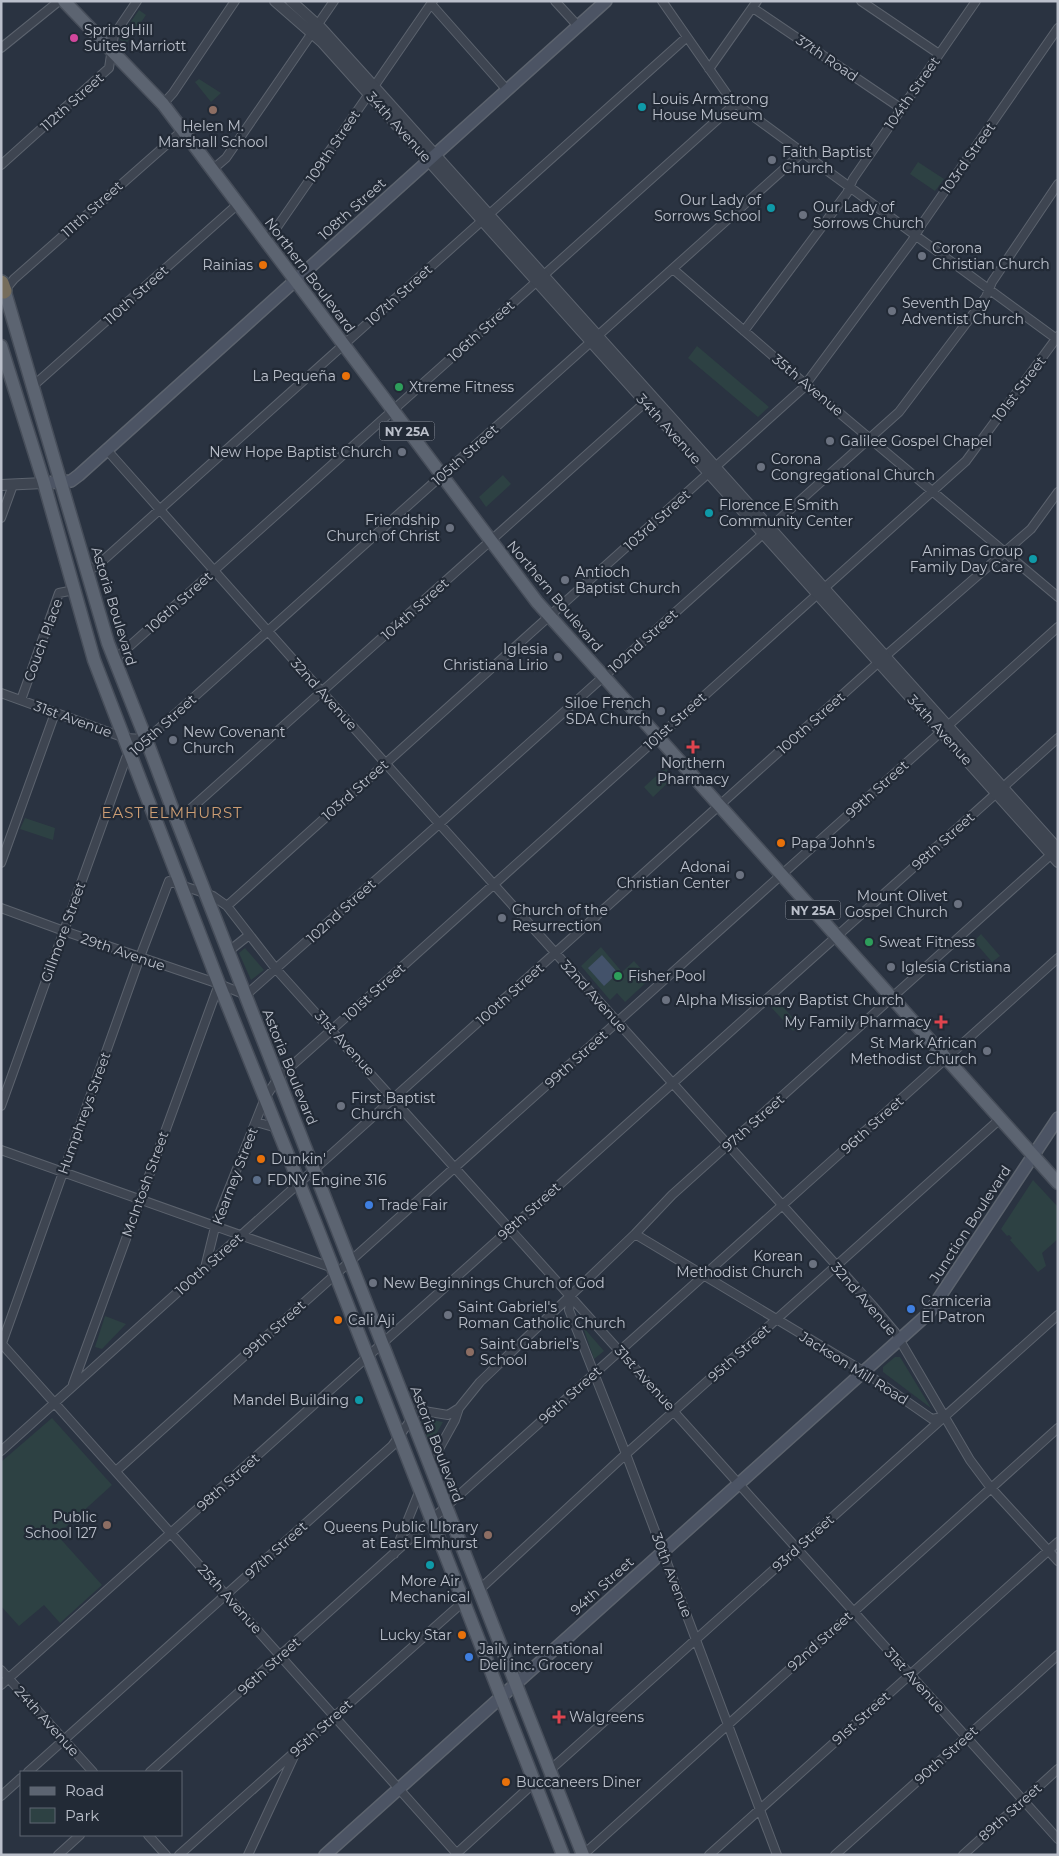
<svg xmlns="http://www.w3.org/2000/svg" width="1059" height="1856" viewBox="0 0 1059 1856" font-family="Montserrat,sans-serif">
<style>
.green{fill:#2d4143}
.water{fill:#43526a}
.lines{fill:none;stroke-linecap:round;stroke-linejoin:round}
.minor-casing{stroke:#5c636e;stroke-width:10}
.tertiary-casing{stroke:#5c636e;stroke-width:12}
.secondary-casing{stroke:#5c636e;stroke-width:14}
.primary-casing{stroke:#474e5a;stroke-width:15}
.motorway-casing{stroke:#48505b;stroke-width:18}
.minor{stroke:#3e4551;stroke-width:8}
.tertiary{stroke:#3e4551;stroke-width:10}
.secondary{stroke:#4c5464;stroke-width:11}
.primary{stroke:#5c6471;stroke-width:12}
.motorway{stroke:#766d5c;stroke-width:15}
.hotel-dot{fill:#d1479c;stroke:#222a36;stroke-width:2}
.culture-dot{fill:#0f9aa8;stroke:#222a36;stroke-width:2}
.education-dot{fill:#8d6e63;stroke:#222a36;stroke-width:2}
.worship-dot{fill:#6b7280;stroke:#222a36;stroke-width:2}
.food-dot{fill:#e8710a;stroke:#222a36;stroke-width:2}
.leisure-dot{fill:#2e9e5b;stroke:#222a36;stroke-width:2}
.health-dot{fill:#e0444e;stroke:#222a36;stroke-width:2}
.service-dot{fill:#5c6f8a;stroke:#222a36;stroke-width:2}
.shop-dot{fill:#3f7fe0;stroke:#222a36;stroke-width:2}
.labels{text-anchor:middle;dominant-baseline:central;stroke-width:4.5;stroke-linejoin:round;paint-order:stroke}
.shield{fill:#222a36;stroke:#8d939e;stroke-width:1}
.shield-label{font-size:12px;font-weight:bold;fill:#bbc0cb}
.poi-label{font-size:14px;fill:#bbc0cb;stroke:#222a36;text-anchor:start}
.street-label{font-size:14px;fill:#bbc0cb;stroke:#222a36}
.neighbourhood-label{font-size:15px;letter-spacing:1px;fill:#cd9e74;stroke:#222a36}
</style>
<rect width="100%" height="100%" fill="#2a3341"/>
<path class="green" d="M139 10 146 15 126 44 119 39Z
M199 79 221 93 211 102 195 82Z
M918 162 944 179 935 191 910 174Z
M697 346 769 407 758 417 688 358Z
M503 475 511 484 486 507 479 497Z
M665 768 674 777 653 797 644 787Z
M25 818 55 828 53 840 20 829Z
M981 934 1000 956 992 962 974 941Z
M601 947 622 972 634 961 650 979 625 1002 617 993 610 1000 581 966Z
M245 948 264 970 251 980 239 953Z
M777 1000 799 1025 793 1031 770 1006Z
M1033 1180 1058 1207V1239L1042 1253 1046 1266 1038 1272 1010 1240 1012 1238 1009 1235 1007 1236 1001 1229Z
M105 1316 126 1324 102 1349 95 1347Z
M583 1327 604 1351 594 1359Z
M895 1357H900L931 1408 883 1372V1367Z
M52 1418 112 1485 57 1535 102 1585 60 1623 44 1605 19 1626 1 1606V1462Z
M420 1418 443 1422 430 1445Z"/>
<path class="water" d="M602 955 618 973 604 986 588 968Z"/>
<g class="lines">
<g class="minor-casing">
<path id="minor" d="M555 1 578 26
M662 1 731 100 1058 340
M861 1 939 54
M431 4 507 90
M753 8 902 109
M1 48 59 1
M709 69 757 1
M163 104 173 93 235 1
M1 165 109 68 114 35 137 1
M212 170 226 158 334 1
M264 239 275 230 433 1
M673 269 811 389 1058 597
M4 291 14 279 183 130
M744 331 847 193 853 179 976 1
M33 386 238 204
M106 449 435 819 873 1306 895 1332 970 1460 991 1488 1058 1561
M1 518 13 485
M86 569 96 567 99 564 687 37
M114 660 736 103
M1 693 125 738 146 739
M21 700 59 593 74 590
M177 821 649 399
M1 863 55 713
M227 906 802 389 912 241 922 224 1058 28
M1 908 64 931 219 984 246 995 439 824 899 412 986 297 992 282 1058 184
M229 951 249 935
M1 1106 126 758 803 152
M256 1122 277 1128
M1 1150 333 1268
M635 1234 863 1371 932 1419 942 1417
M205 1268 217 1219 265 1098 278 1078 966 461 1058 336
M571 1295 569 1310 626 1454 777 1855
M1 1343 458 1855
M1 1346 140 957 169 881 213 896 227 906 276 969 1058 1839
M73 1384 219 984
M1 1451 890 652 1031 529 1058 492
M430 1465 455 1420 459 1408 480 1382 635 1234 672 1195 1055 851
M116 1471 1058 627
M394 1554 420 1490
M479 1590 626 1454 1000 1119
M1 1670 93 1772
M1 1685 1058 738
M549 1771 1058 1315
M28 1772 392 1446 418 1410 448 1415 459 1408
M150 1772 1058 958
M1 1796 21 1778
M148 1835 166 1855
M58 1855 80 1835
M179 1855 463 1602
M248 1855 296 1752
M455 1855 535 1782
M583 1855 1058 1428
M709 1855 1058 1542
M835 1855 1058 1655
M963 1855 1058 1769"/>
</g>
<g class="tertiary-casing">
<path id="tertiary" d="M275 1 322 42 1058 862
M291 1 322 29 369 81 1058 849
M1 485 44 483"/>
</g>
<g class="secondary-casing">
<path id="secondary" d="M44 483 71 481 79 475 606 1
M325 1855 929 1313 1058 1118"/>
</g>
<g class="primary-casing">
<path id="primary" d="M64 1 163 104 537 602 1058 1183
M2 282 108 643 146 739 177 821 583 1855
M1 346 44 483 94 660 219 984 315 1222 563 1855"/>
</g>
<g class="motorway-casing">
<path id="motorway" d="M1 283 4 291"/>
</g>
<use href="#minor" class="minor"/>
<use href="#tertiary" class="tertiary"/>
<use href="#secondary" class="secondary"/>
<use href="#primary" class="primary"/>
<use href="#motorway" class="motorway"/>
</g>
<circle class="hotel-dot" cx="74" cy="38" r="5"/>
<g class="culture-dot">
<circle cx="642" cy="107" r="5"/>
<circle cx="771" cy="208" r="5"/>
<circle cx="709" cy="513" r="5"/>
<circle cx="1033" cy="559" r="5"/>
<circle cx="359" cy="1400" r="5"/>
<circle cx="430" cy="1565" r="5"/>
</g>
<g class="education-dot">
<circle cx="213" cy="110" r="5"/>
<circle cx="470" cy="1352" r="5"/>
<circle cx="107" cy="1525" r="5"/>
<circle cx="488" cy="1535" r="5"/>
</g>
<g class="worship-dot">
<circle cx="772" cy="160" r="5"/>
<circle cx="803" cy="215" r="5"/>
<circle cx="922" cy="256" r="5"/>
<circle cx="892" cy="311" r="5"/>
<circle cx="830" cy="441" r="5"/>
<circle cx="402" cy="452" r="5"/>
<circle cx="761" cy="467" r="5"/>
<circle cx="450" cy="528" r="5"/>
<circle cx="565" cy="580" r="5"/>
<circle cx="558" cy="657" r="5"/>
<circle cx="661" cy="711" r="5"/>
<circle cx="173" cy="740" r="5"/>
<circle cx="740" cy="875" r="5"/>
<circle cx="958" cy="904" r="5"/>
<circle cx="502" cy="918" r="5"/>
<circle cx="891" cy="967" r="5"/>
<circle cx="666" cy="1000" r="5"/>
<circle cx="987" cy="1051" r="5"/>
<circle cx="341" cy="1106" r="5"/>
<circle cx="813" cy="1264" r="5"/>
<circle cx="373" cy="1283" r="5"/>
<circle cx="448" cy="1315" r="5"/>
</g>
<g class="food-dot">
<circle cx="263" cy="265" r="5"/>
<circle cx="346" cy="376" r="5"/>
<circle cx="781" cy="843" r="5"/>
<circle cx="261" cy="1159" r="5"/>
<circle cx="338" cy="1320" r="5"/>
<circle cx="462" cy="1635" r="5"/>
<circle cx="506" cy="1782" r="5"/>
</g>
<g class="leisure-dot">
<circle cx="399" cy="387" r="5"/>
<circle cx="869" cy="942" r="5"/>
<circle cx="618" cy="976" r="5"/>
</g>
<g class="health-dot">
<path d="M690.5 739.5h5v5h5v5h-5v5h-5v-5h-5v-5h5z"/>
<path d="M938.5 1014.5h5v5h5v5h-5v5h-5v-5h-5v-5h5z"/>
<path d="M556.5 1709.5h5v5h5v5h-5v5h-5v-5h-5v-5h5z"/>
</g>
<circle class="service-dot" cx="257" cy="1180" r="5"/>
<g class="shop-dot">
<circle cx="369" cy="1205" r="5"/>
<circle cx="911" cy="1309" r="5"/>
<circle cx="469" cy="1657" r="5"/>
</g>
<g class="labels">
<g class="shield">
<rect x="379.5" y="421.5" width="55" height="19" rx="4"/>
<rect x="785.5" y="900.5" width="55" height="19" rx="4"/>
</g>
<g class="shield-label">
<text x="407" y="431">NY 25A</text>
<text x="813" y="910">NY 25A</text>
</g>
<g class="poi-label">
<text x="84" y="30">SpringHill<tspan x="84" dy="16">Suites Marriott</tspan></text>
<text x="652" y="99">Louis Armstrong<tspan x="652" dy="16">House Museum</tspan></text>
<text x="213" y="126" text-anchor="middle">Helen M.<tspan x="213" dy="16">Marshall School</tspan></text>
<text x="782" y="152">Faith Baptist<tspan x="782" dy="16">Church</tspan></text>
<text x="761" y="200" text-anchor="end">Our Lady of<tspan x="761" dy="16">Sorrows School</tspan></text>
<text x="813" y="207">Our Lady of<tspan x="813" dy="16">Sorrows Church</tspan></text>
<text x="932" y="248">Corona<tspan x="932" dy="16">Christian Church</tspan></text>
<text x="253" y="265" text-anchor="end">Rainias</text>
<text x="902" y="303">Seventh Day<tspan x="902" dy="16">Adventist Church</tspan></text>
<text x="336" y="376" text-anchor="end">La Pequeña</text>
<text x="409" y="387">Xtreme Fitness</text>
<text x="840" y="441">Galilee Gospel Chapel</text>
<text x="392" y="452" text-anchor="end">New Hope Baptist Church</text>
<text x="771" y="459">Corona<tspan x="771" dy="16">Congregational Church</tspan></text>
<text x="719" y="505">Florence E Smith<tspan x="719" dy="16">Community Center</tspan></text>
<text x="440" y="520" text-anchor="end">Friendship<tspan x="440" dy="16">Church of Christ</tspan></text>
<text x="1023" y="551" text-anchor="end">Animas Group<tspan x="1023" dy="16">Family Day Care</tspan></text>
<text x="575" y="572">Antioch<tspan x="575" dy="16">Baptist Church</tspan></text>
<text x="548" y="649" text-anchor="end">Iglesia<tspan x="548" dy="16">Christiana Lirio</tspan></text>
<text x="651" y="703" text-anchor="end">Siloe French<tspan x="651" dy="16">SDA Church</tspan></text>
<text x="183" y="732">New Covenant<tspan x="183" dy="16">Church</tspan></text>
<text x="693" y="763" text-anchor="middle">Northern<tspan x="693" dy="16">Pharmacy</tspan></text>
<text x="791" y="843">Papa John's</text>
<text x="730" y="867" text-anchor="end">Adonai<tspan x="730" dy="16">Christian Center</tspan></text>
<text x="948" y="896" text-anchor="end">Mount Olivet<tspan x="948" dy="16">Gospel Church</tspan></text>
<text x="512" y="910">Church of the<tspan x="512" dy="16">Resurrection</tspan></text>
<text x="879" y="942">Sweat Fitness</text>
<text x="901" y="967">Iglesia Cristiana</text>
<text x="628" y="976">Fisher Pool</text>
<text x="676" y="1000">Alpha Missionary Baptist Church</text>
<text x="931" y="1022" text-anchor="end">My Family Pharmacy</text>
<text x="977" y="1043" text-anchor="end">St Mark African<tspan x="977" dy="16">Methodist Church</tspan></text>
<text x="351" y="1098">First Baptist<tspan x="351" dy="16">Church</tspan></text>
<text x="271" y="1159">Dunkin'</text>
<text x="267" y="1180">FDNY Engine 316</text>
<text x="379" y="1205">Trade Fair</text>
<text x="803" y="1256" text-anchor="end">Korean<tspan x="803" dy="16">Methodist Church</tspan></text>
<text x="383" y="1283">New Beginnings Church of God</text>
<text x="921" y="1301">Carniceria<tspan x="921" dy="16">El Patron</tspan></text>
<text x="458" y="1307">Saint Gabriel's<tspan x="458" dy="16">Roman Catholic Church</tspan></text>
<text x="348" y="1320">Cali Aji</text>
<text x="480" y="1344">Saint Gabriel's<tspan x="480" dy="16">School</tspan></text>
<text x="349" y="1400" text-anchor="end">Mandel Building</text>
<text x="97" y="1517" text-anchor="end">Public<tspan x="97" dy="16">School 127</tspan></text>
<text x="478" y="1527" text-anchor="end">Queens Public LIbrary<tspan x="478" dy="16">at East Elmhurst</tspan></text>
<text x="430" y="1581" text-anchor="middle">More Air<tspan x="430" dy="16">Mechanical</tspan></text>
<text x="452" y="1635" text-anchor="end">Lucky Star</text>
<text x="479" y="1649">Jaily international<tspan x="479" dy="16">Deli inc. Grocery</tspan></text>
<text x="569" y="1717">Walgreens</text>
<text x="516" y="1782">Buccaneers Diner</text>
</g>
<g class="street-label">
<text transform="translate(827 58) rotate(34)">37th Road</text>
<text transform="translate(912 93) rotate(-55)">104th Street</text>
<text transform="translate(72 102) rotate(-42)">112th Street</text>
<text transform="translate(399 127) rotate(48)">34th Avenue</text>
<text transform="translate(333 146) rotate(-56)">109th Street</text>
<text transform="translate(968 158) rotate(-55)">103rd Street</text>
<text transform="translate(92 209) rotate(-42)">111th Street</text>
<text transform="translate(352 209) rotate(-42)">108th Street</text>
<text transform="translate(310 275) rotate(53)">Northern Boulevard</text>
<text transform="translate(136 295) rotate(-42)">110th Street</text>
<text transform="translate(399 295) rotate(-42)">107th Street</text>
<text transform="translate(481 331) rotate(-42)">106th Street</text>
<text transform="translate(808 385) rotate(40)">35th Avenue</text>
<text transform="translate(1019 389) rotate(-53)">101st Street</text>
<text transform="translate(669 429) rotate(48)">34th Avenue</text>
<text transform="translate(465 455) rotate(-42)">105th Street</text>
<text transform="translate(657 520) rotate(-42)">103rd Street</text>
<text transform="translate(555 596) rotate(50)">Northern Boulevard</text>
<text transform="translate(179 602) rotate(-42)">106th Street</text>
<text transform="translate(114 606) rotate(73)">Astoria Boulevard</text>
<text transform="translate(415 609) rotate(-42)">104th Street</text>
<text transform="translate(43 640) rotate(-70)">Couch Place</text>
<text transform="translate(643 641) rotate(-42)">102nd Street</text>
<text transform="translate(324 694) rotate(48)">32nd Avenue</text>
<text transform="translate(73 719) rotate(20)">31st Avenue</text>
<text transform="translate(675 721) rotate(-42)">101st Street</text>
<text transform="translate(811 723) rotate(-42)">100th Street</text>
<text transform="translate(163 725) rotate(-42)">105th Street</text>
<text transform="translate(940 730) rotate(48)">34th Avenue</text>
<text transform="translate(877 789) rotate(-42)">99th Street</text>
<text transform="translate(355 790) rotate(-42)">103rd Street</text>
<text transform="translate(943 841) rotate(-42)">98th Street</text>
<text transform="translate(341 911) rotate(-42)">102nd Street</text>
<text transform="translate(63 932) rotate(-70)">Gillmore Street</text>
<text transform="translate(123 952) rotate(19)">29th Avenue</text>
<text transform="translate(374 992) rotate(-42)">101st Street</text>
<text transform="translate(510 994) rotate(-42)">100th Street</text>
<text transform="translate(594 996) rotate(48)">32nd Avenue</text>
<text transform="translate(345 1043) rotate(48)">31st Avenue</text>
<text transform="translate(576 1059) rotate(-42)">99th Street</text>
<text transform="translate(290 1067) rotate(68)">Astoria Boulevard</text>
<text transform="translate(84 1113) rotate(-70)">Humphreys Street</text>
<text transform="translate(753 1123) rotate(-42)">97th Street</text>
<text transform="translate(872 1125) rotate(-42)">96th Street</text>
<text transform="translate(235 1176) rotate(-69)">Kearney Street</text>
<text transform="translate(145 1184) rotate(-70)">McIntosh Street</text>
<text transform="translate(529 1211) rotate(-42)">98th Street</text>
<text transform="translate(970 1224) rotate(-57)">Junction Boulevard</text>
<text transform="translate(209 1264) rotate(-42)">100th Street</text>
<text transform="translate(864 1299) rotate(49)">32nd Avenue</text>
<text transform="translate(274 1329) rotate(-42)">99th Street</text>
<text transform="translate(739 1353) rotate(-42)">95th Street</text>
<text transform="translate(854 1368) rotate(32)">Jackson Mill Road</text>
<text transform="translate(645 1378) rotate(48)">31st Avenue</text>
<text transform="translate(570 1395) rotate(-42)">96th Street</text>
<text transform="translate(437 1444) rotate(69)">Astoria Boulevard</text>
<text transform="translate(228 1482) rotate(-42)">98th Street</text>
<text transform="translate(803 1543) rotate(-42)">93rd Street</text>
<text transform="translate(276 1550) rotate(-42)">97th Street</text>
<text transform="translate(672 1575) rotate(69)">30th Avenue</text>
<text transform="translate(602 1586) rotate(-42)">94th Street</text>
<text transform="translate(230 1599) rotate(48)">25th Avenue</text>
<text transform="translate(820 1641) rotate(-42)">92nd Street</text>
<text transform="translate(269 1666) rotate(-42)">96th Street</text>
<text transform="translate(915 1680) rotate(48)">31st Avenue</text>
<text transform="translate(861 1718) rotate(-42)">91st Street</text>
<text transform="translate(47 1721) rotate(48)">24th Avenue</text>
<text transform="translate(321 1728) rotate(-42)">95th Street</text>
<text transform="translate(946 1755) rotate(-42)">90th Street</text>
<text transform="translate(1010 1812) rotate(-42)">89th Street</text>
</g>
<g class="neighbourhood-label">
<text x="172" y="812">EAST ELMHURST</text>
</g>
</g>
<rect width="1059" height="1856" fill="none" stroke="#bbc0cb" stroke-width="5"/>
<rect x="20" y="1771" width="162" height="65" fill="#222a36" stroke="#5f6672"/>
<rect x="30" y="1787" width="25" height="8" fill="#5c6471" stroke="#5f6672"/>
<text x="65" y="1796" font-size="15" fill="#bbc0cb">Road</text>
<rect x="30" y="1808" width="25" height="15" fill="#2d4143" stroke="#5f6672"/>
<text x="65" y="1821" font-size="15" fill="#bbc0cb">Park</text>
</svg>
